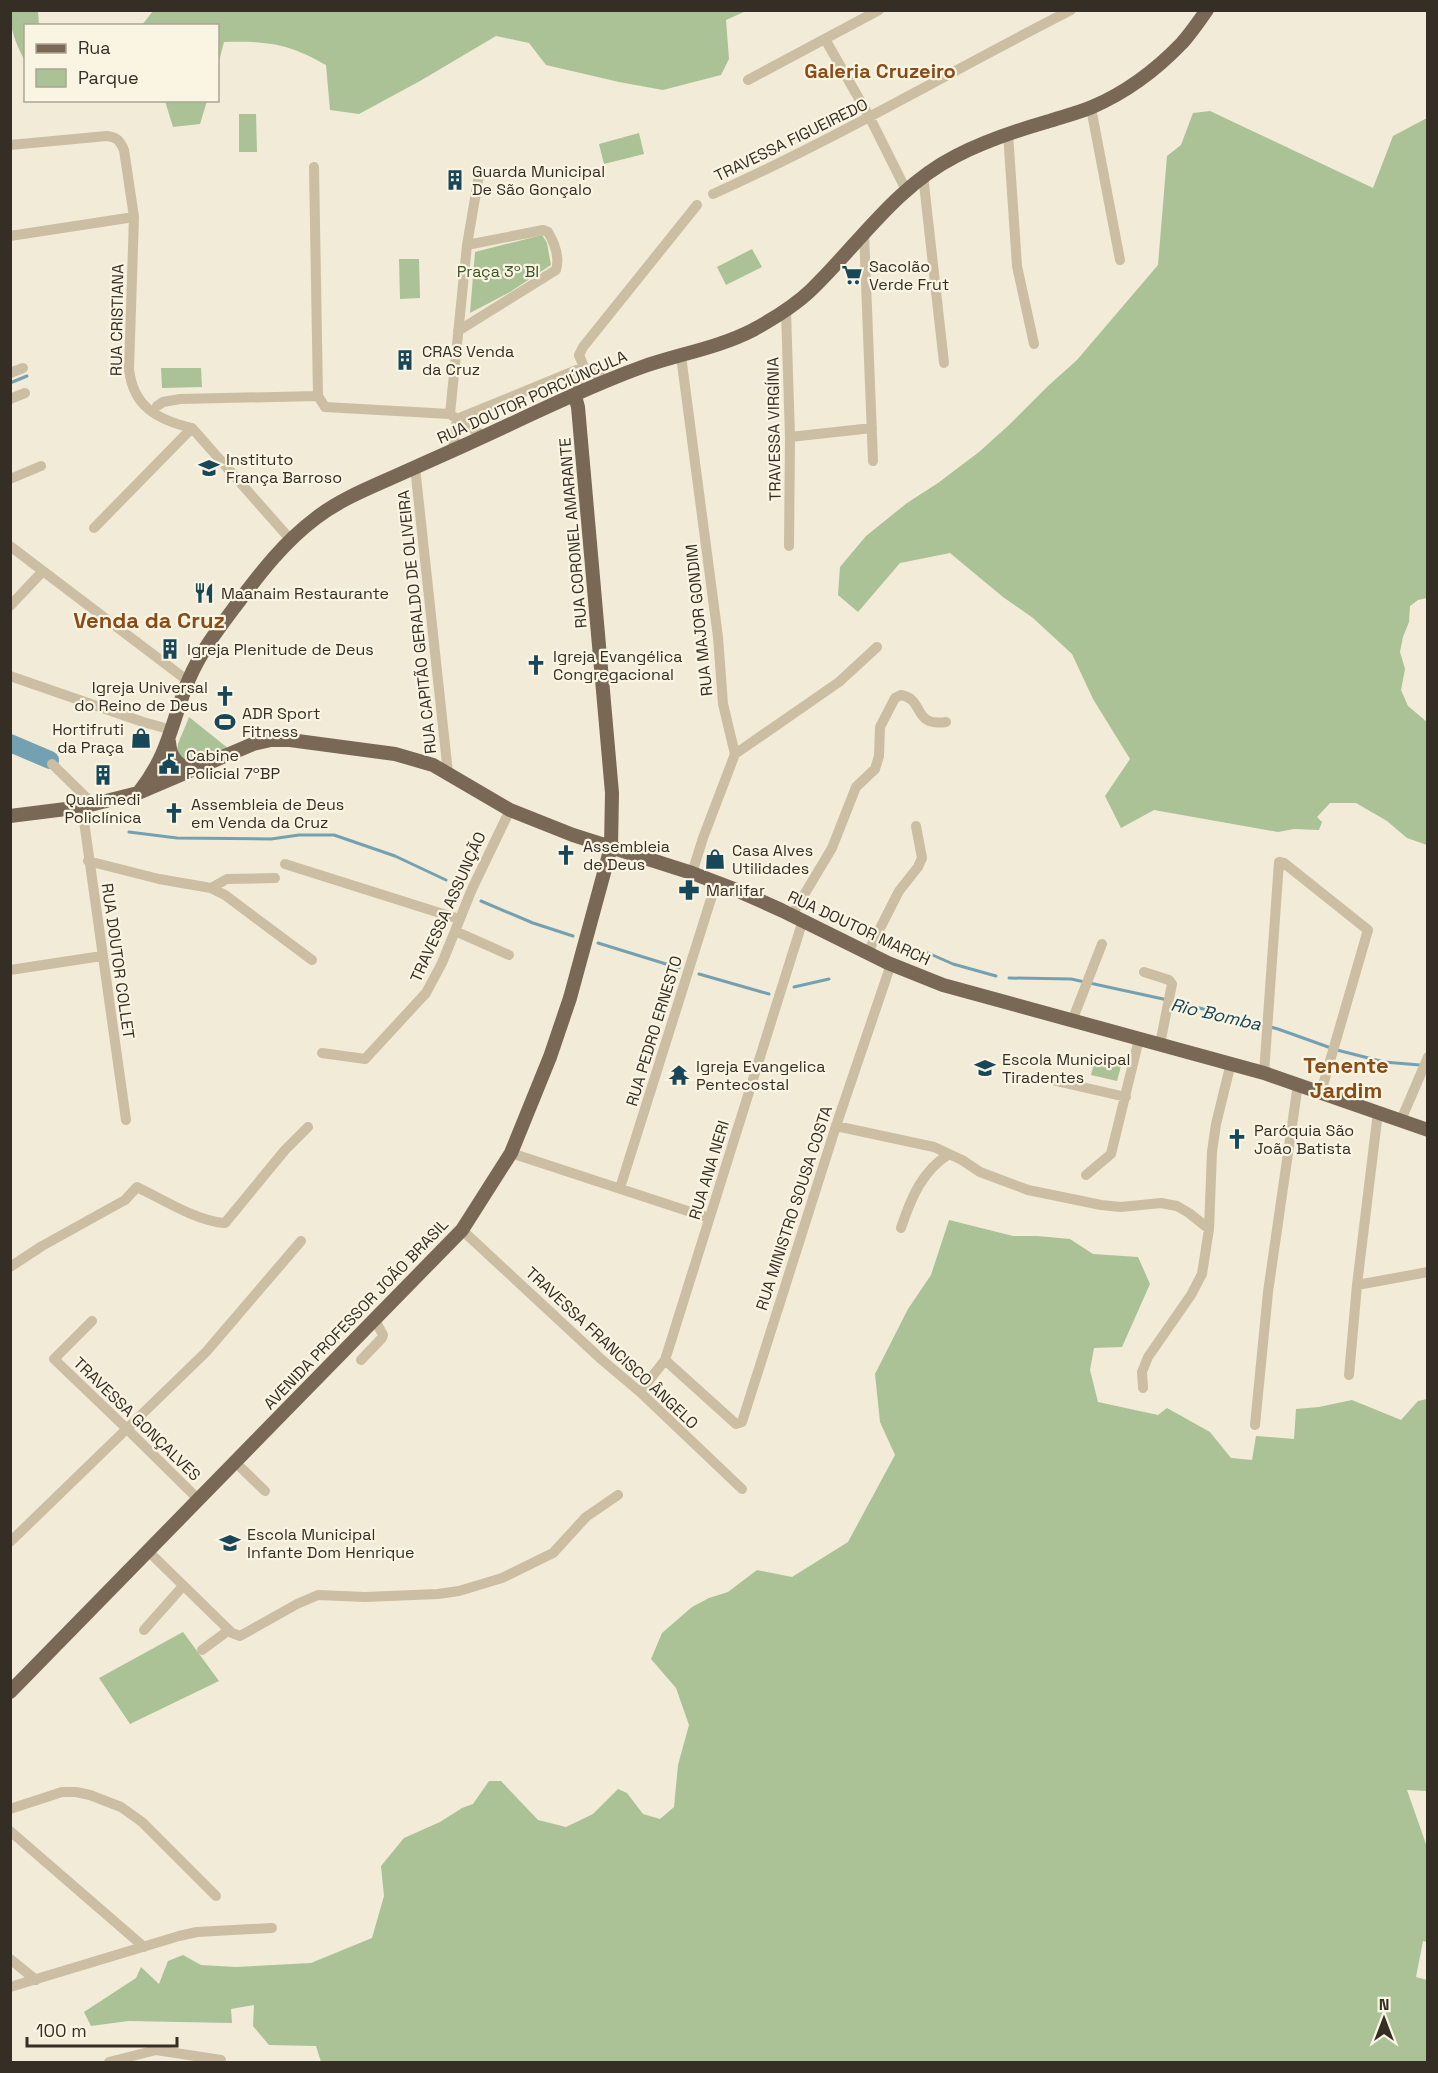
<svg xmlns="http://www.w3.org/2000/svg" width="1438" height="2073" viewBox="0 0 1438 2073" font-family="'Space Grotesk',sans-serif">
<style>
.green{fill:#aac296}
.lines{fill:none;stroke-linecap:round;stroke-linejoin:round}
.stream{stroke:#74a1b1;stroke-width:3}
.river{stroke:#74a1b1;stroke-width:18}
.minor{stroke:#cbbea2;stroke-width:10}
.major{stroke:#786855;stroke-width:14}
.labels{text-anchor:middle;dominant-baseline:central;stroke-width:4.5;stroke-linejoin:round;paint-order:stroke}
.street-label{font-size:16px;fill:#352e25;stroke:#faf5e3}
.poi-label{font-size:16px;fill:#352e25;stroke:#faf5e3;text-anchor:start}
.park-label{font-size:16px;fill:#3a5527;stroke:#faf5e3}
.water-label{font-size:18px;font-style:italic;fill:#184759;stroke:#faf5e3}
.quarter-label{font-size:20px;font-weight:bold;fill:#894c19;stroke:#faf5e3}
.district-label{font-size:22px;font-weight:bold;fill:#894c19;stroke:#faf5e3}
</style>
<rect width="100%" height="100%" fill="#f2ebd7"/>
<path class="green" d="M10 11H38L39 25 26 26 25 61C16 44 10 30 10 11Z
M153 11V10L746 11 726 20 729 59 721 75 663 90 619 82 546 65 529 43 496 36 420 81 359 114 330 110 326 65C288 43 267 41 224 42L218 65V26L142 25Z
M165 101H207L200 124 173 127Z
M1210 111 1373 188 1393 136 1427 118V598L1418 600 1410 606 1409 622 1403 637 1400 652 1405 669 1401 690 1408 706 1427 722V845L1407 838 1387 821 1356 803H1330L1317 817 1322 822 1319 830 1294 829 1278 832 1154 810 1121 828 1105 796 1130 759 1093 699 1072 654 1033 618 1003 597 950 553 900 563 858 612 838 595 840 567 866 536 907 503 938 483 979 452 1009 425 1048 386 1077 360 1158 265 1167 156 1181 145 1193 113Z
M239 114H256L257 152H239Z
M639 133 644 154 604 164 599 144Z
M542 235 547 243 551 265 510 292 470 313 475 252Z
M752 249 762 267 726 285 717 267Z
M399 259H419L420 298 400 299Z
M161 368H201L202 387 162 388Z
M189 717 229 749C216 755 192 771 180 758 177 754 177 749 178 744 181 735 186 726 189 717Z
M1095 1059 1121 1066 1117 1081 1091 1075Z
M949 1220 1013 1236H1037L1070 1239 1093 1254 1138 1257 1150 1284 1122 1347 1094 1348 1090 1370 1098 1402 1158 1415 1167 1408 1210 1432 1231 1458 1252 1460 1256 1436 1294 1439 1296 1409 1319 1407 1352 1400 1401 1420 1418 1401 1427 1399V1791L1407 1790 1427 1847V1942L1423 1941 1416 1977 1427 1980V2062H321L316 2046 269 2045 253 2026 254 2005 231 2009 232 2023 128 2021 91 2026 84 2012 136 1978 141 1967 159 1984 168 1961 183 1955 201 1965 236 1967 311 1963 372 1938 384 1896 381 1866 404 1838 440 1822 462 1808 473 1804 489 1781H501L538 1820 566 1827 593 1814 618 1789 627 1793 643 1814 660 1819 674 1807 678 1765 689 1725 676 1688 651 1659 662 1633 692 1607 709 1598 728 1592 757 1570 792 1577 848 1542 895 1455 880 1422 875 1374 908 1309 931 1275Z
M183 1632 219 1681 130 1724 99 1678Z"/>
<g class="lines">
<path class="stream" d="M10 383 27 376
M129 832 177 838 271 839 299 835H334L395 856 446 880
M481 901 533 923 573 936
M598 943 679 968
M928 953 953 964 996 976
M699 974 769 994
M1009 978 1071 979 1177 1002 1278 1029 1331 1048
M794 987 829 979
M1337 1050 1384 1062 1420 1065"/>
<path class="river" d="M10 743 50 760"/>
<path class="minor" d="M825 39 870 118 906 190
M748 80 879 10
M1091 108 1120 260
M1008 133 1017 266 1034 344
M10 145 107 136C117 137 120 141 124 150L134 217 129 369C133 407 158 420 192 428L290 539
M314 167 318 396
M923 175 944 363
M713 194C836 139 951 71 1071 10
M864 232 873 461
M10 236 134 217
M786 311 790 437 789 546
M458 331 556 270C560 257 555 244 548 232L543 230 467 245
M681 356 718 637 723 704 735 754 703 838 692 873
M10 373 23 368
M575 396 584 367 606 380
M10 399 25 393
M157 406 163 402 180 399 318 396 325 407 450 414 457 419 584 367 579 355 583 347 697 205
M450 414 467 245 479 175
M790 437 872 428
M453 450 457 419 484 436
M415 467 448 773
M10 479 41 466
M94 528 192 428
M10 546 188 681
M10 606 43 571
M10 676 143 722 172 730
M735 754 839 682 877 647
M52 764 93 804
M82 807 126 1120
M88 861 159 879 211 888 227 879 275 878
M285 864 459 919
M211 888 225 895 312 960
M792 915 832 848 856 787 875 769 879 756 880 727 895 698 901 695C925 699 912 727 946 722
M455 931 509 955
M868 952 899 891 918 867 922 858 916 826
M10 970 102 956
M1144 972 1169 980 1172 984 1160 1044
M1072 1021 1102 944
M322 1053 365 1059 426 993 442 963 472 889 510 810
M1264 1073 1279 862 1284 863 1368 930 1321 1092
M1056 1081 1126 1097
M1401 1120 1428 1057
M836 1126 934 1147 962 1160 980 1172 1028 1190 1101 1205 1121 1207 1161 1203 1177 1206 1189 1213 1209 1229
M511 1153 709 1218
M1086 1175 1111 1154 1139 1039
M620 1188 716 883
M901 1228C911 1198 922 1171 949 1154
M462 1230 601 1359 640 1392 742 1489
M10 1267 42 1246 125 1200 137 1187C162 1199 198 1222 225 1223L285 1150 308 1127
M1357 1285 1428 1272
M92 1321 54 1359 126 1428 199 1500
M361 1360 382 1338 383 1335 375 1320
M665 1360 736 1424 742 1422 836 1126 889 970 888 963
M1349 1375 1357 1285 1378 1112
M1143 1388 1142 1372 1148 1357 1191 1295 1202 1274 1209 1229 1212 1152 1216 1124 1231 1063
M640 1392 665 1360 803 920
M1255 1425 1268 1292 1298 1084
M235 1462 265 1491
M10 1542 206 1352 301 1241
M149 1552 232 1633 240 1636 297 1604 318 1595 365 1597 438 1594 459 1591 502 1578 553 1553 586 1517 618 1495
M144 1630 183 1586
M202 1650 229 1630
M10 1809 62 1792H76L90 1795 121 1807 142 1822 216 1896
M10 1831 144 1947
M10 1959 36 1980
M10 1987 179 1936 197 1932 272 1928
M109 2062 156 2050 221 2060"/>
<path class="major" d="M169 742C170 757 178 767 193 770
M139 792C170 753 171 722 189 679 201 651 219 628 237 604 261 572 284 542 316 518 338 501 364 490 389 479 414 468 440 456 465 445 523 419 581 389 642 367 679 354 718 348 753 330 773 319 793 307 810 291 858 245 895 187 956 156 985 141 1015 131 1046 122 1061 117 1078 113 1092 107 1125 93 1157 69 1182 43 1191 33 1199 21 1207 10
M10 816 82 807 138 793 253 744 271 740H290L395 754 433 765 510 810 573 835 692 873 734 889 781 910 888 963 943 985 1264 1073 1428 1130
M10 1692 462 1230 511 1153 550 1057 570 998 611 847 612 793 578 407 575 396"/>
</g>
<defs>
<g id="building-bare" transform="scale(1.62)"><path d="M-4-6H4V6H1V3H-1V6H-4ZM-2.5-4.3h1.7v1.8h-1.7ZM.8-4.3h1.7v1.8H.8ZM-2.5-1h1.7V.8h-1.7ZM.8-1h1.7V.8H.8Z" fill="#184759" stroke="#faf5e3" stroke-width="2.5" paint-order="stroke"/></g>
<g id="supermarket-bare" transform="scale(1.62)"><path d="M-6-5.5h2.5l.6 2H6L4.5 2H-2.5L-4.4-4H-6ZM-1.5 3.2a1.3 1.3 0 1 0 .1 0ZM3 3.2a1.3 1.3 0 1 0 .1 0Z" fill="#184759" stroke="#faf5e3" stroke-width="2.5" paint-order="stroke"/></g>
<g id="school-bare" transform="scale(1.62)"><path d="M0-5L7-2L0 1L-7-2ZM-4 1L0 2.5L4 1V4Q0 6-4 4Z" fill="#184759" stroke="#faf5e3" stroke-width="2.5" paint-order="stroke"/></g>
<g id="restaurant-bare" transform="scale(1.62)"><path d="M-5-6h1v4h1v-4h1v4h1v-4h1v5L-1.5 .5V6h-2V.5L-5-1ZM5-6V6H3V1.5H1.5Q1.5-4 5-6Z" fill="#184759" stroke="#faf5e3" stroke-width="2.5" paint-order="stroke"/></g>
<g id="church-bare" transform="scale(1.62)"><path d="M-1.2-6h2.4v3.5h3.3v2.4h-3.3V6h-2.4V-.1h-3.3v-2.4h3.3Z" fill="#184759" stroke="#faf5e3" stroke-width="2.5" paint-order="stroke"/></g>
<g id="stadium-bare" transform="scale(1.62)"><path d="M0-5a6.5 5 0 1 0 0 10a6.5 5 0 1 0 0-10ZM-3.5-1.8h7v3.6h-7Z" fill="#184759" stroke="#faf5e3" stroke-width="2.5" paint-order="stroke"/></g>
<g id="shop-bare" transform="scale(1.62)"><path d="M-5-2.5h2.3a2.7 3.5 0 0 1 5.4 0H5L5.5 6h-11ZM-1.5-2.5h3a1.5 2.3 0 0 0-3 0Z" fill="#184759" stroke="#faf5e3" stroke-width="2.5" paint-order="stroke"/></g>
<g id="civic-bare" transform="scale(1.62)"><path d="M-.6-6.5H3V-4.5H.6V-3L4-1V1h2V6H-6V1h2V-1L-.6-3ZM-1.2 2.5V6h2.4V2.5Z" fill="#184759" stroke="#faf5e3" stroke-width="2.5" paint-order="stroke"/></g>
<g id="pharmacy-bare" transform="scale(1.62)"><path d="M-2-6h4v4h4v4h-4v4h-4v-4h-4v-4h4Z" fill="#184759" stroke="#faf5e3" stroke-width="2.5" paint-order="stroke"/></g>
<g id="temple-bare" transform="scale(1.62)"><path d="M0-6L5-2H3V0L6.5 2.5H4V6H1.5V3h-3V6H-4V2.5H-6.5L-3 0V-2H-5Z" fill="#184759" stroke="#faf5e3" stroke-width="2.5" paint-order="stroke"/></g>
</defs>
<g fill-rule="evenodd">
<use href="#building-bare" x="455" y="180"/>
<use href="#supermarket-bare" x="852" y="275"/>
<use href="#building-bare" x="405" y="360"/>
<use href="#school-bare" x="209" y="468"/>
<use href="#restaurant-bare" x="204" y="593"/>
<use href="#building-bare" x="170" y="649"/>
<use href="#church-bare" x="536" y="665"/>
<use href="#church-bare" x="225" y="696"/>
<use href="#stadium-bare" x="225" y="722"/>
<use href="#shop-bare" x="141" y="738"/>
<use href="#civic-bare" x="169" y="764"/>
<use href="#building-bare" x="103" y="775"/>
<use href="#church-bare" x="174" y="813"/>
<use href="#church-bare" x="566" y="855"/>
<use href="#shop-bare" x="715" y="859"/>
<use href="#pharmacy-bare" x="689" y="890"/>
<use href="#school-bare" x="985" y="1068"/>
<use href="#temple-bare" x="679" y="1075"/>
<use href="#church-bare" x="1237" y="1139"/>
<use href="#school-bare" x="230" y="1543"/>
</g>
<g class="labels">
<g class="street-label">
<text transform="translate(791 140) rotate(-26)">TRAVESSA FIGUEIREDO</text>
<text transform="translate(117 320) rotate(-89)">RUA CRISTIANA</text>
<text transform="translate(532 397) rotate(-24)">RUA DOUTOR PORCIÚNCULA</text>
<text transform="translate(774 429) rotate(-91)">TRAVESSA VIRGÍNIA</text>
<text transform="translate(573 533) rotate(-95)">RUA CORONEL AMARANTE</text>
<text transform="translate(699 620) rotate(-96)">RUA MAJOR GONDIM</text>
<text transform="translate(417 622) rotate(-96)">RUA CAPITÃO GERALDO DE OLIVEIRA</text>
<text transform="translate(448 907) rotate(-66)">TRAVESSA ASSUNÇÃO</text>
<text transform="translate(859 928) rotate(25)">RUA DOUTOR MARCH</text>
<text transform="translate(118 961) rotate(82)">RUA DOUTOR COLLET</text>
<text transform="translate(654 1031) rotate(-73)">RUA PEDRO ERNESTO</text>
<text transform="translate(709 1170) rotate(-73)">RUA ANA NERI</text>
<text transform="translate(794 1208) rotate(-72)">RUA MINISTRO SOUSA COSTA</text>
<text transform="translate(356 1314) rotate(-46)">AVENIDA PROFESSOR JOÃO BRASIL</text>
<text transform="translate(612 1348) rotate(43)">TRAVESSA FRANCISCO ÂNGELO</text>
<text transform="translate(137 1419) rotate(44)">TRAVESSA GONÇALVES</text>
</g>
<g class="poi-label">
<text x="472" y="171">Guarda Municipal<tspan x="472" dy="18">De São Gonçalo</tspan></text>
<text x="869" y="266">Sacolão<tspan x="869" dy="18">Verde Frut</tspan></text>
<text x="422" y="351">CRAS Venda<tspan x="422" dy="18">da Cruz</tspan></text>
<text x="226" y="459">Instituto<tspan x="226" dy="18">França Barroso</tspan></text>
<text x="221" y="593">Maanaim Restaurante</text>
<text x="187" y="649">Igreja Plenitude de Deus</text>
<text x="553" y="656">Igreja Evangélica<tspan x="553" dy="18">Congregacional</tspan></text>
<text x="208" y="687" text-anchor="end">Igreja Universal<tspan x="208" dy="18">do Reino de Deus</tspan></text>
<text x="242" y="713">ADR Sport<tspan x="242" dy="18">Fitness</tspan></text>
<text x="124" y="729" text-anchor="end">Hortifruti<tspan x="124" dy="18">da Praça</tspan></text>
<text x="186" y="755">Cabine<tspan x="186" dy="18">Policial 7ºBP</tspan></text>
<text x="103" y="799" text-anchor="middle">Qualimedi<tspan x="103" dy="18">Policlínica</tspan></text>
<text x="191" y="804">Assembleia de Deus<tspan x="191" dy="18">em Venda da Cruz</tspan></text>
<text x="583" y="846">Assembleia<tspan x="583" dy="18">de Deus</tspan></text>
<text x="732" y="850">Casa Alves<tspan x="732" dy="18">Utilidades</tspan></text>
<text x="706" y="890">Marlifar</text>
<text x="1002" y="1059">Escola Municipal<tspan x="1002" dy="18">Tiradentes</tspan></text>
<text x="696" y="1066">Igreja Evangelica<tspan x="696" dy="18">Pentecostal</tspan></text>
<text x="1254" y="1130">Paróquia São<tspan x="1254" dy="18">João Batista</tspan></text>
<text x="247" y="1534">Escola Municipal<tspan x="247" dy="18">Infante Dom Henrique</tspan></text>
</g>
<g class="park-label">
<text x="498" y="271">Praça 3º BI</text>
</g>
<g class="water-label">
<text transform="translate(1216 1014) rotate(13)">Rio Bomba</text>
</g>
<g class="quarter-label">
<text x="880" y="71">Galeria Cruzeiro</text>
</g>
<g class="district-label">
<text x="149" y="620">Venda da Cruz</text>
<text x="1346" y="1065">Tenente<tspan x="1346" dy="25">Jardim</tspan></text>
</g>
</g>
<rect width="1438" height="2073" fill="none" stroke="#352e25" stroke-width="24"/>
<rect x="24" y="24" width="195" height="78" fill="#faf5e3" stroke="#aba597" stroke-width="1.5"/>
<rect x="36" y="44" width="30" height="9" fill="#786855" stroke="#aba597" stroke-width="1.5"/>
<text x="78" y="54" font-size="18" fill="#352e25">Rua</text>
<rect x="36" y="69" width="30" height="18" fill="#aac296" stroke="#aba597" stroke-width="1.5"/>
<text x="78" y="84" font-size="18" fill="#352e25">Parque</text>
<g transform="translate(1384 2019)" stroke="#faf5e3" stroke-width="4.5" paint-order="stroke">
<path d="M0-4.5L10 22L0 15L-10 22Z" fill="#352e25"/>
<text y="-9" font-size="16" font-weight="bold" text-anchor="middle" fill="#352e25">N</text>
</g>
<path d="M27 2037v9h150v-9" fill="none" stroke="#352e25" stroke-width="3"/>
<text x="36" y="2037" font-size="18" fill="#352e25" stroke="#faf5e3" stroke-width="4.5" paint-order="stroke">100 m</text>
</svg>
